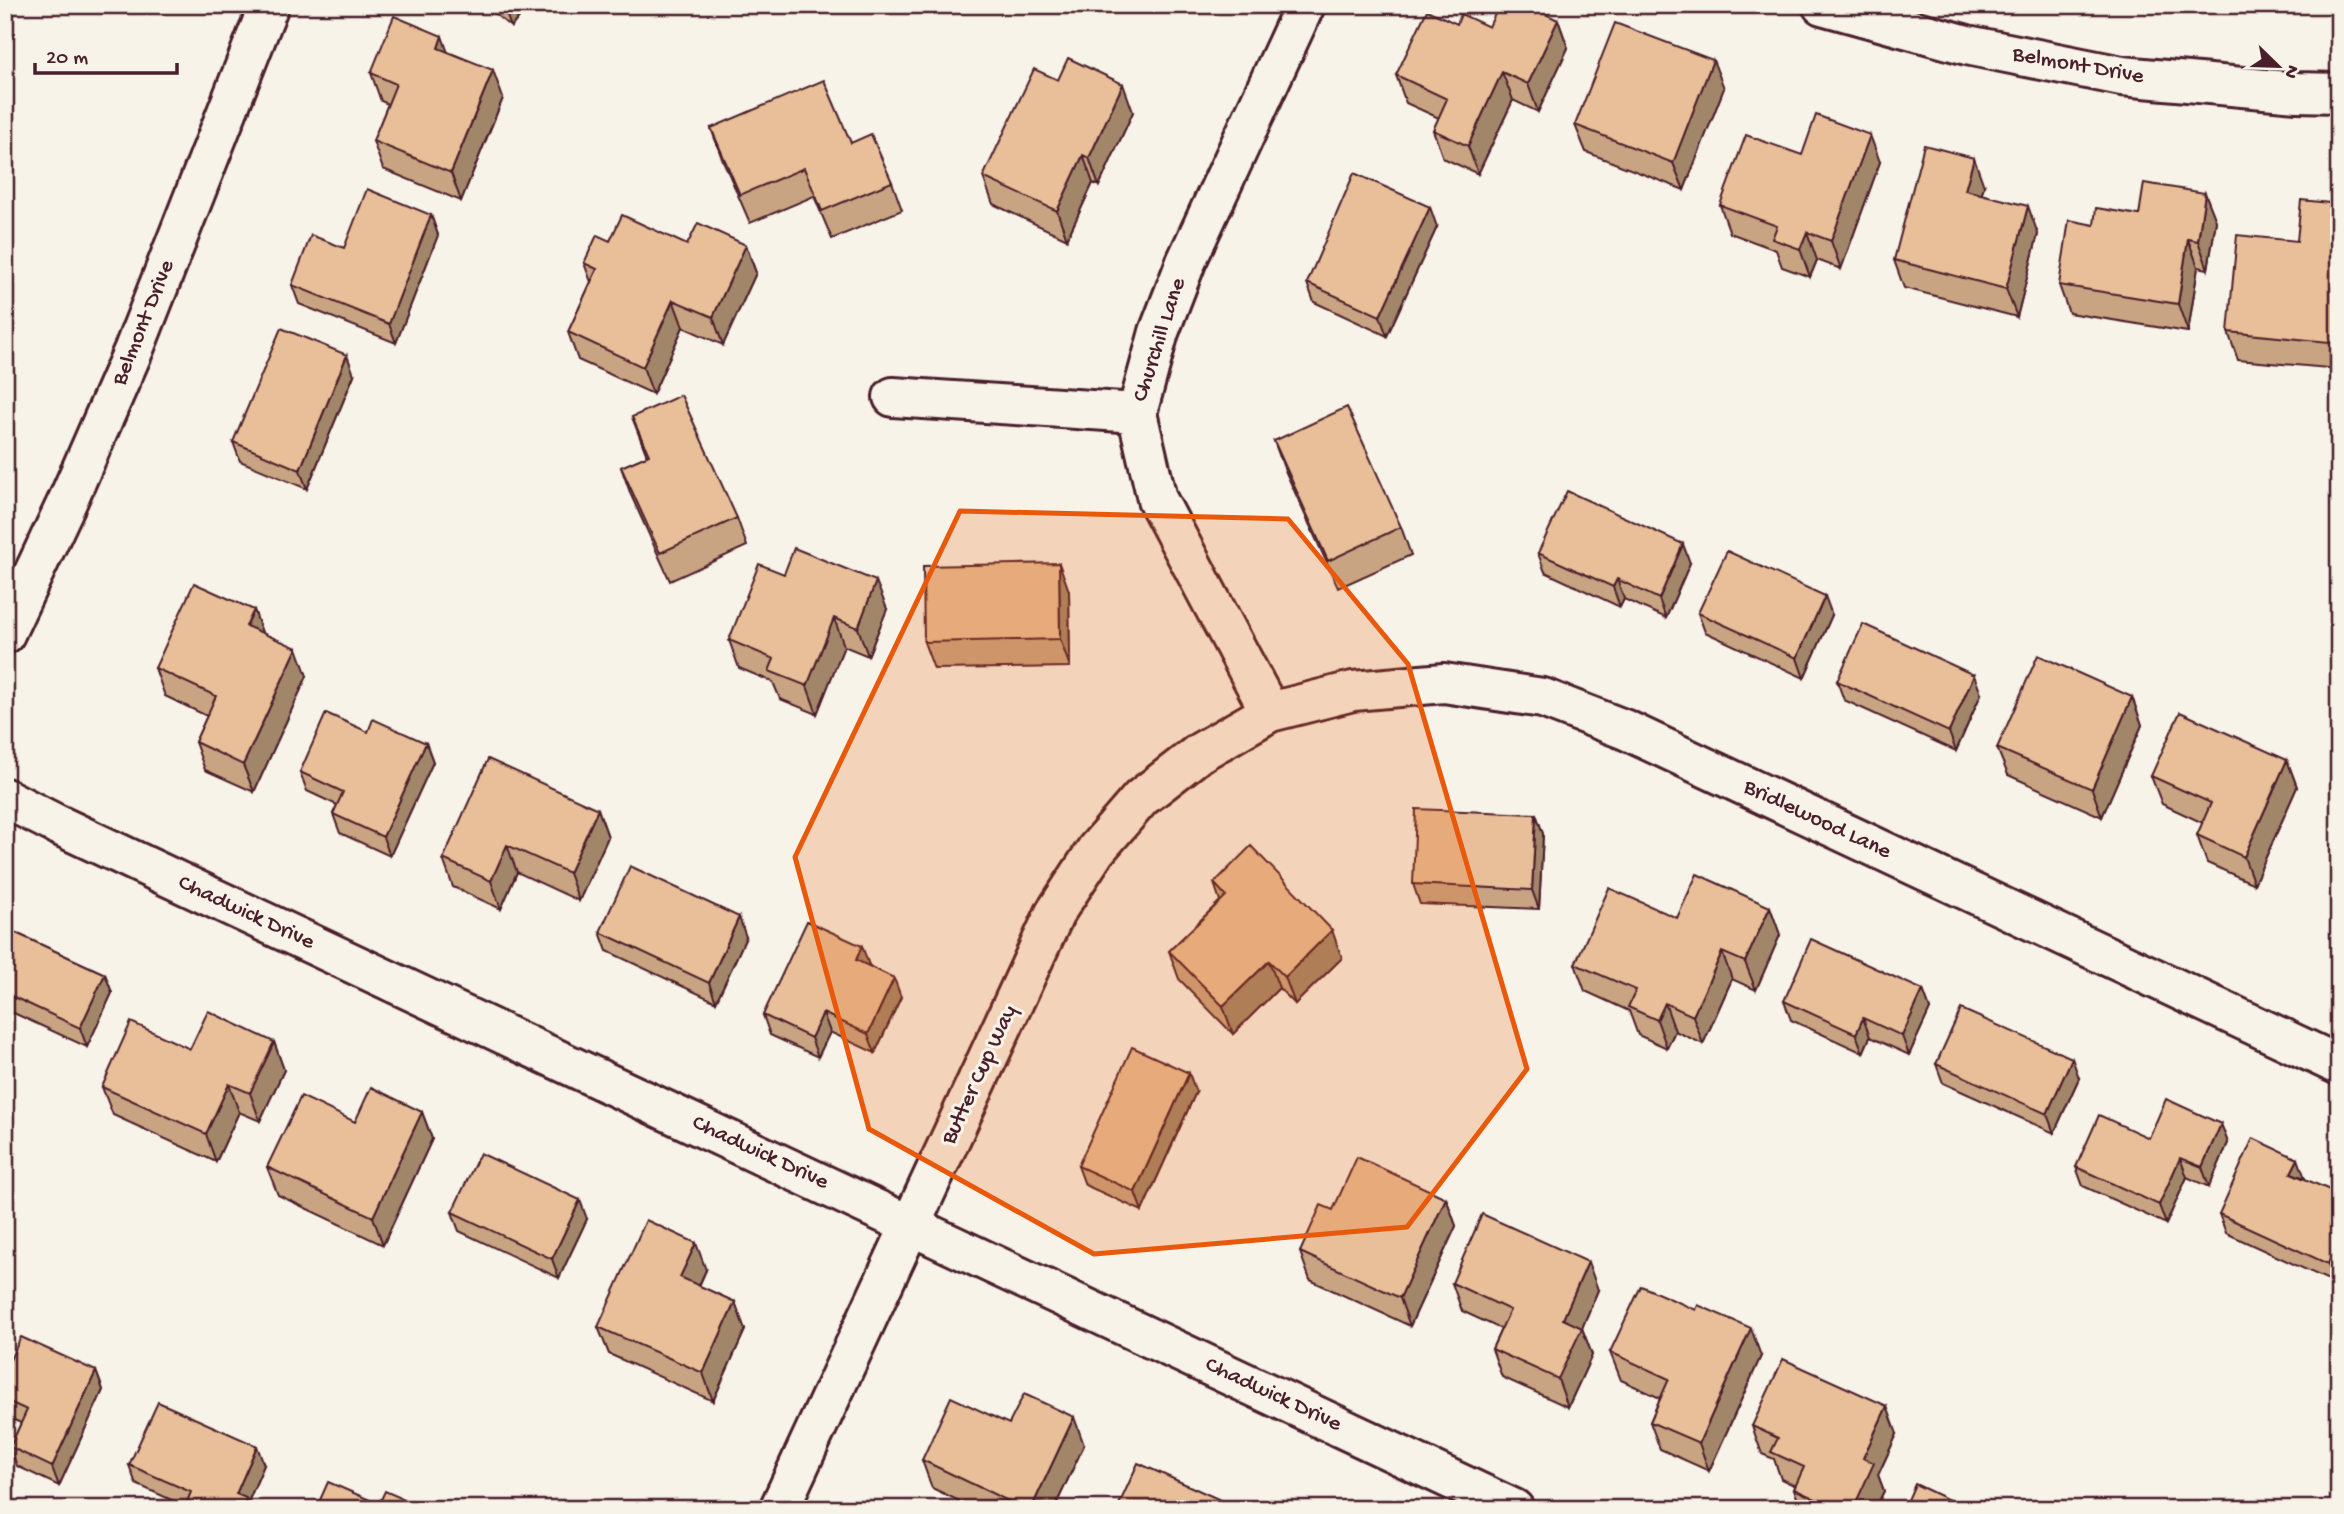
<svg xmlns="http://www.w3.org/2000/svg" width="2344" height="1514" viewBox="0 0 2344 1514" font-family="'Gochi Hand',sans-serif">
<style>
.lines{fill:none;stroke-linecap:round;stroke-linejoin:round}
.minor-casing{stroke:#4a1f2b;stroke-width:44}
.minor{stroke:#f7f3e8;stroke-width:38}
.wall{fill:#c8a483;stroke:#4a1f2b;stroke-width:2}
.shaded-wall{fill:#a2866a;stroke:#4a1f2b;stroke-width:2}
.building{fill:#e8bf98;stroke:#4a1f2b;stroke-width:2}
.marked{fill:#e8590c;fill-opacity:0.2;stroke:#e8590c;stroke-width:5;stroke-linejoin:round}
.labels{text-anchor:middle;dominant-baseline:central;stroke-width:6;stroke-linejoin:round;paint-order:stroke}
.street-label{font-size:23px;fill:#4a1f2b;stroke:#f7f3e8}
</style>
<rect width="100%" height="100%" fill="#f7f3e8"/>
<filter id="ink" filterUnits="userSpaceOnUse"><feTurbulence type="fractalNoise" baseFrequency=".0143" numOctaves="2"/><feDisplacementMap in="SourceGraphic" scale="14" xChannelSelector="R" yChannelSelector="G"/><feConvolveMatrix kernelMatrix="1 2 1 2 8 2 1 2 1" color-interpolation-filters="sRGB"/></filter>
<g filter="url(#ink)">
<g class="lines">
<g class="minor-casing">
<path id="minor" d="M1822 5 1967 45 2122 76 2297 92 2339 93
M893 397 1137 413
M5 634 68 500 134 349 269 5
M1270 712 1157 499 1137 413 1159 332 1186 262 1305 5
M5 798 56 824 1514 1509
M779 1509 1055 913 1096 850 1141 798 1199 753 1270 712 1353 691 1444 683 1543 698 1626 730 2339 1065"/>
</g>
<use href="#minor" class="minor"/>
</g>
<path class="wall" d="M484 5H529L511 27Z
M1558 20 1568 48 1538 112 1513 100 1478 174 1443 158 1433 130 1439 118 1406 103 1396 75 1457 24 1489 27Z
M448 52 503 98 461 201 383 169 373 141 388 104 381 101 371 73Z
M1058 80 1133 112 1099 186 1093 183 1067 239 993 204 983 177Z
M1724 88 1684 190 1586 152 1575 125Z
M711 128 851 143 892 182 902 210 832 239 814 196 750 223 721 156Z
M1802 155 1880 162 1841 269 1817 260 1810 277 1782 267 1776 250 1730 233 1720 205Z
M1984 186 1981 194 2038 234 2017 317 1904 288 1894 260Z
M2205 193 2216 221 2208 269 2198 267 2188 332 2069 313 2059 285 2094 225 2139 215Z
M2339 204V369L2238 360 2228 332 2297 241Z
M431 215 438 235 396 343 299 304 292 285 344 248Z
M1437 227 1387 336 1314 302 1307 283Z
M610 241 687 245H746L756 273 723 345 683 327 653 394 578 360 568 332 591 282 584 263Z
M354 375 307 489 240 461 233 442Z
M632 417 737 518 747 546 670 581 631 495 621 467 647 456Z
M1274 441 1401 527 1411 555 1338 588 1284 468Z
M1538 553 1690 563 1666 618 1624 599 1620 607 1545 572Z
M784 574 887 609 868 656 844 646 817 714 780 699 773 682 739 668 729 640Z
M1069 591 1070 667 934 669 924 642Z
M254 610 262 633 307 676 254 792 205 770 195 742 207 716 165 696 155 668Z
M1698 613 1832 615 1804 678 1705 632Z
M1837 681 1981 694 1956 751 1844 700Z
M2132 697 2142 725 2102 817 2008 775 1997 748Z
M368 732 426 743 433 762 390 856 340 833 333 814 337 805 307 791 300 772Z
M2287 760 2297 787 2254 884 2207 863 2197 835 2203 823 2162 804 2151 776Z
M598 809 608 837 579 901 517 872 501 909 453 887 443 859Z
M1536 814 1543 834 1539 909 1420 904 1413 884Z
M1214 883 1342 958 1295 1004 1279 988 1233 1034 1179 979 1169 951 1220 901Z
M1770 907 1780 935 1756 990 1732 979 1703 1044 1675 1031 1667 1048 1638 1035 1629 1011 1585 991 1575 964 1677 918Z
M5 928 105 974 112 993 87 1047 5 1009Z
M600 932 746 937 716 1002 607 951Z
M869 965 901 997 875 1053 830 1032 818 1057 770 1035 763 1015Z
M1923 990 1930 1009 1909 1055 1870 1037 1863 1053 1791 1020 1784 1001Z
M274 1042 284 1070 260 1121 239 1112 216 1162 113 1115 102 1087 190 1049Z
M1936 1064 2079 1078 2054 1133 1943 1083Z
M1196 1092 1142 1211 1085 1185 1078 1166Z
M422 1112 432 1139 383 1245 278 1195 267 1167Z
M2221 1124 2228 1143 2209 1187 2187 1177 2166 1224 2083 1186 2076 1167 2149 1138Z
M2298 1159 2335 1283 2226 1233 2219 1214Z
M1446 1198 1456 1226 1410 1326 1310 1280 1300 1252 1333 1210Z
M452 1212 587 1219 559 1278 459 1231Z
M706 1270 699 1286 735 1302 745 1330 713 1401 609 1354 598 1327Z
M1452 1283 1598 1290 1582 1328 1592 1355 1568 1407 1502 1377 1492 1349 1501 1329 1462 1311Z
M1610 1352 1761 1356 1709 1471 1660 1449 1650 1422 1660 1398 1621 1380Z
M96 1371 103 1390 59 1486 17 1466 10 1447 21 1423 5 1416V1400Z
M1009 1424 1084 1445 1054 1509H976L932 1488 922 1460Z
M1752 1426 1897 1434 1878 1475 1884 1491 1875 1509H1801L1794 1489 1796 1486 1781 1479 1774 1459 1762 1454Z
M129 1465H264L248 1502 185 1506 136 1484Z"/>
<path class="shaded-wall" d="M503 5H529L511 27Z
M1558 20 1568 48 1538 112 1528 84Z
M442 36 452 64 438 48Z
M1713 60 1724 88 1684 190 1673 163Z
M493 70 503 98 461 201 451 173Z
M1502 72 1513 100 1478 174 1468 146Z
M1123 84 1133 112 1099 186 1089 158Z
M1870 135 1880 162 1841 269 1831 241Z
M1083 155 1093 183 1067 239 1057 211Z
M1974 158 1984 186 1975 218 1965 190Z
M2205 193 2216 221 2208 269 2198 241Z
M2028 206 2038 234 2017 317 2006 289Z
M1430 207 1437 227 1387 336 1380 316Z
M431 215 438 235 396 343 389 324Z
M1807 232 1817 260 1810 277 1800 249Z
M2188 239 2198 267 2188 332 2178 304Z
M746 245 756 273 723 345 713 317Z
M673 300 683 327 653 394 643 367Z
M347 355 354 375 307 489 300 470Z
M1683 544 1690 563 1666 618 1659 599Z
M1059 563 1069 591 1070 667 1060 639Z
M1617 579 1624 599 1620 607 1613 587Z
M876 581 887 609 868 656 858 628Z
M1825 596 1832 615 1804 678 1797 658Z
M254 610 264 638 246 626Z
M834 618 844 646 817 714 807 686Z
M297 648 307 676 254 792 243 765Z
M1974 675 1981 694 1956 751 1949 732Z
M2132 697 2142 725 2102 817 2092 789Z
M426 743 433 762 390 856 383 837Z
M2287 760 2297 787 2254 884 2244 857Z
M598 809 608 837 579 901 569 873Z
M1536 814 1543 834 1539 909 1532 890Z
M507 845 517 872 501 909 491 881Z
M1770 907 1780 935 1756 990 1745 962Z
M739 917 746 937 716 1002 709 983Z
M1332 930 1342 958 1295 1004 1285 977Z
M862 946 869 965 863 979 856 960Z
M1722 952 1732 979 1703 1044 1693 1016Z
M1269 961 1279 988 1233 1034 1223 1006Z
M105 974 112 993 87 1047 80 1028Z
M894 978 901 997 875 1053 868 1034Z
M1923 990 1930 1009 1909 1055 1902 1036Z
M1665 1003 1675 1031 1667 1048 1657 1020Z
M823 1013 830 1032 818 1057 811 1038Z
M1863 1018 1870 1037 1863 1053 1856 1034Z
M274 1042 284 1070 260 1121 250 1093Z
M2072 1058 2079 1078 2054 1133 2047 1114Z
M1189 1073 1196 1092 1142 1211 1135 1192Z
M229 1084 239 1112 216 1162 206 1134Z
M422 1112 432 1139 383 1245 373 1217Z
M2221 1124 2228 1143 2209 1187 2202 1167Z
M2180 1158 2187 1177 2166 1224 2159 1205Z
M2298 1159 2305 1178 2291 1173Z
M1446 1198 1456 1226 1410 1326 1400 1298Z
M580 1200 587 1219 559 1278 552 1259Z
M2339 1241V1276L2335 1283 2328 1264Z
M696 1243 706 1270 690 1305 680 1277Z
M1588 1262 1598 1290 1582 1328 1592 1355 1568 1407 1558 1379 1563 1319Z
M735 1302 745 1330 713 1401 703 1373Z
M1751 1328 1761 1356 1709 1471 1699 1443Z
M96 1371 103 1390 59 1486 52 1467Z
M1887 1406 1897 1434 1878 1475 1884 1491 1875 1509H1853L1863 1458Z
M1074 1417 1084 1445 1054 1509H1031Z
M257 1446 264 1465 248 1502 250 1509H242L236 1494Z
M408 1501 411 1509H404Z"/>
<path class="building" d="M1499 5H1527L1558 20 1528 84 1502 72 1468 146 1433 130 1447 99 1396 75 1427 10 1457 24 1461 14 1489 27Z
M394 16 442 36 438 48 493 70 451 173 373 141 396 84 371 73Z
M1615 23 1713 60 1673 163 1575 125Z
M1068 58 1123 84 1089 158 1083 155 1057 211 983 177 1034 69 1058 80Z
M824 80 851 143 871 134 892 182 822 211 804 168 740 195 711 128Z
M1816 115 1870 135 1831 241 1807 232 1800 249 1772 239 1777 226 1720 205 1746 135 1802 155Z
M1924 145 1974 158 1965 190 2028 206 2006 289 1894 260Z
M1354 173 1430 207 1380 316 1307 283Z
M2144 183 2205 193 2198 241 2188 239 2178 304 2059 285 2069 220 2094 225 2096 208 2139 215Z
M367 189 431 215 389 324 292 285 311 235 344 248Z
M2301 200 2339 204V343L2228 332 2237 235 2297 241Z
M622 215 687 245 698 223 746 245 713 317 673 300 643 367 568 332 597 269 584 263 597 235 610 241Z
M281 328 347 355 300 470 233 442Z
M681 395 737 518 660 553 621 467 649 455 632 417Z
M1347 407 1401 527 1328 561 1274 441Z
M1567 491 1683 544 1659 599 1617 579 1613 587 1538 553Z
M794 548 876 581 858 628 834 618 807 686 769 671 774 659 729 640 759 564 784 574Z
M1727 551 1825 596 1797 658 1698 613Z
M1059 563 1060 639 924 642 923 566Z
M194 583 254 610 246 626 297 648 243 765 195 742 216 696 155 668Z
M1863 624 1974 675 1949 732 1837 681Z
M2038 655 2132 697 2092 789 1997 748Z
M2180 712 2287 760 2244 857 2197 835 2211 803 2151 776Z
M326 713 368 732 373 719 426 743 383 837 333 814 343 792 300 772Z
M488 759 598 809 569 873 507 845 491 881 443 859Z
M1416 809 1536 814 1532 890 1413 884Z
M1251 846 1332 930 1285 977 1269 961 1223 1006 1169 951 1226 896 1214 883Z
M630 866 739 917 709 983 600 932Z
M1697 874 1770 907 1745 962 1722 952 1693 1016 1665 1003 1657 1020 1628 1007 1636 990 1575 964 1609 888 1677 918Z
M807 921 862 946 856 960 894 978 868 1034 823 1013 811 1038 763 1015Z
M5 928 105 974 80 1028 5 993Z
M1811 939 1923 990 1902 1036 1863 1018 1856 1034 1784 1001Z
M1961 1009 2072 1058 2047 1114 1936 1064Z
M208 1011 274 1042 250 1093 229 1084 206 1134 102 1087 131 1022 190 1049Z
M1132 1047 1189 1073 1135 1192 1078 1166Z
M371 1087 422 1112 373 1217 267 1167 301 1096 355 1122Z
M2166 1099 2221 1124 2202 1167 2180 1158 2159 1205 2076 1167 2099 1115 2149 1138Z
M2253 1138 2298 1159 2291 1173 2339 1194V1241L2328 1264 2219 1214Z
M480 1153 580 1200 552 1259 452 1212Z
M1357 1157 1446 1198 1400 1298 1300 1252 1321 1205 1333 1210Z
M1482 1214 1588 1262 1563 1319 1582 1328 1558 1379 1492 1349 1510 1310 1452 1283Z
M646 1220 696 1243 680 1277 735 1302 703 1373 598 1327Z
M1641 1286 1696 1310 1698 1305 1751 1328 1699 1443 1650 1422 1669 1379 1610 1352Z
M21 1337 96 1371 52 1467 10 1447 27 1410 5 1400V1370Z
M1783 1359 1887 1406 1863 1458 1874 1463 1853 1509H1837L1794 1489 1804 1467 1771 1452 1778 1438 1752 1426Z
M1024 1394 1074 1417 1031 1509H1025L922 1460 951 1397 1009 1424Z
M158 1402 257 1446 236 1494 246 1498 242 1509H184L191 1492 129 1465Z
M1138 1463 1236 1507 1235 1509H1117Z
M328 1482 379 1504 385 1491 408 1501 404 1509H316Z
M1915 1484 1968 1509H1904Z"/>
</g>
<path class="marked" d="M960 511 1288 519 1408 664 1527 1069 1407 1227 1094 1254 869 1129 795 857Z"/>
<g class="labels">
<g class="street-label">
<text transform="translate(2078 66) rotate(10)">Belmont Drive</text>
<text transform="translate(144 323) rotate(-68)">Belmont Drive</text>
<text transform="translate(1160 340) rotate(-72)">Churchill Lane</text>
<text transform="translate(1817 820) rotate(25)">Bridlewood Lane</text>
<text transform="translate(246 913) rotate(25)">Chadwick Drive</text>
<text transform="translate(980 1075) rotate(-65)">Butter Cup Way</text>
<text transform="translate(760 1153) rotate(25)">Chadwick Drive</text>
<text transform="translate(1273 1395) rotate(25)">Chadwick Drive</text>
</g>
</g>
<rect width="2344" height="1514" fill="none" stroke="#f7f3e8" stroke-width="28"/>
<rect x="14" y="14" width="2316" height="1486" fill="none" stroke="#4a1f2b" stroke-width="2.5" filter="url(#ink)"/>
<g transform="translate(2278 66) rotate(113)" stroke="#f7f3e8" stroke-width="5" paint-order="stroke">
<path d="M0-5L12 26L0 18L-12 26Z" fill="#4a1f2b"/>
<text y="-10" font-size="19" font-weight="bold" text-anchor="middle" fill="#4a1f2b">N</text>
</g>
<path d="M35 63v10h142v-10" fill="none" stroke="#4a1f2b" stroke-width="3.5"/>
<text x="46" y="63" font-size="21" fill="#4a1f2b" stroke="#f7f3e8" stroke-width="5" paint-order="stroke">20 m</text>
</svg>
